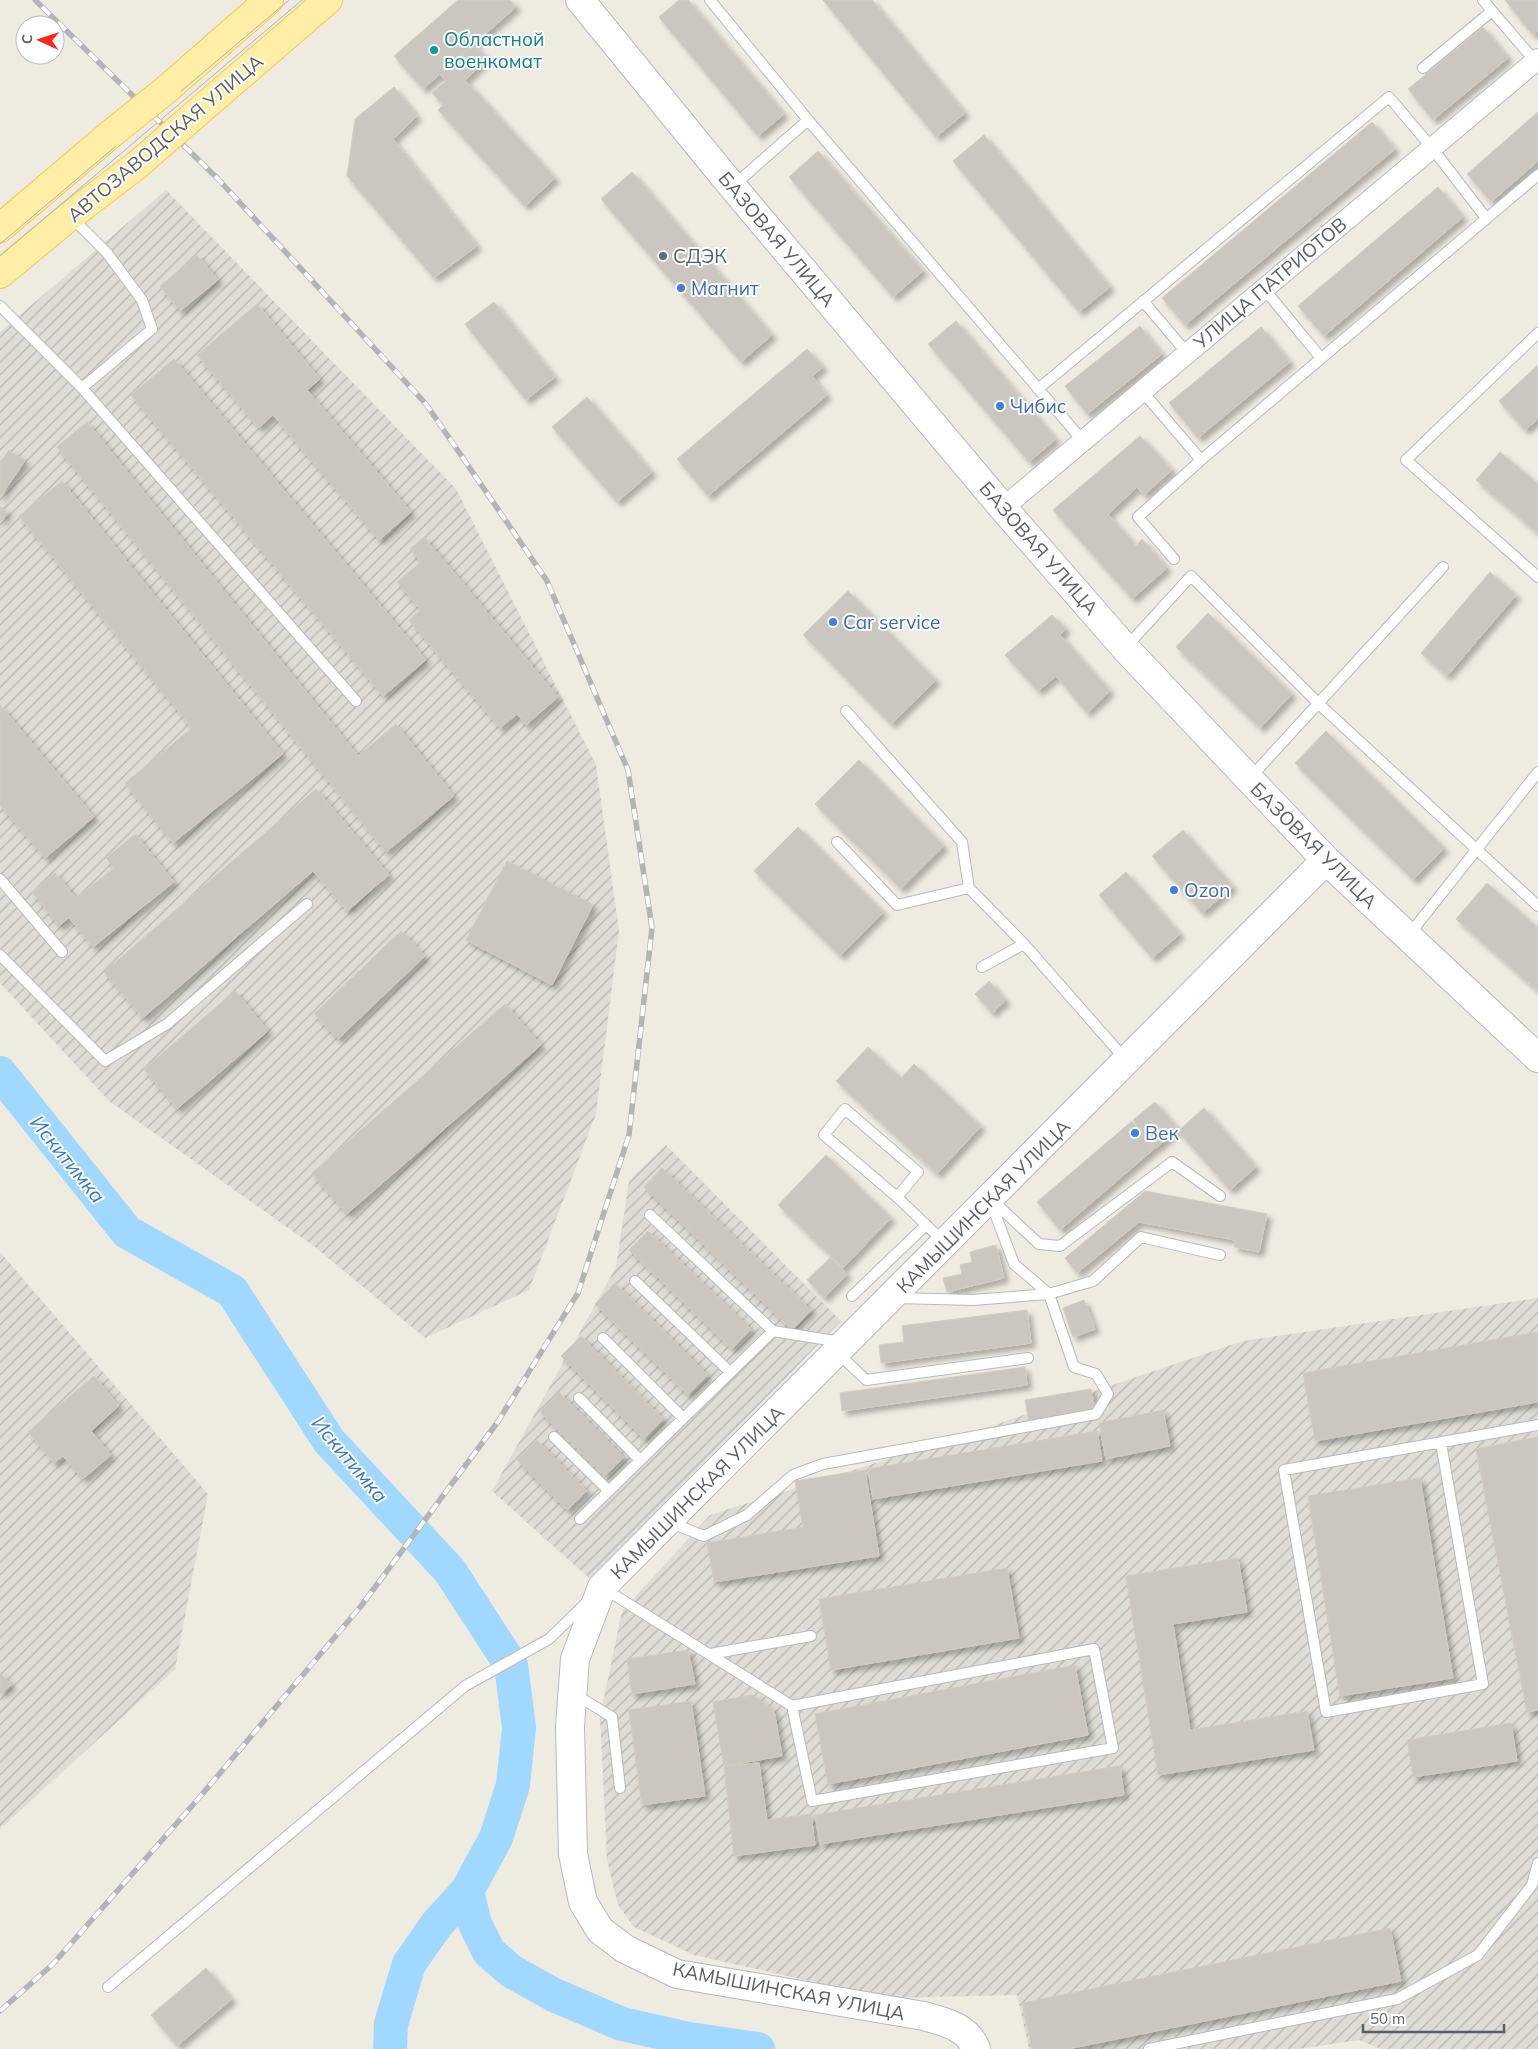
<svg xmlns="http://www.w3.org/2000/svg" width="1538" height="2049" viewBox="0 0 1538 2049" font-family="Mulish,sans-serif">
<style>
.industrial{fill:url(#industrial-furrows)}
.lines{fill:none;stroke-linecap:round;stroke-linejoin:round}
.river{stroke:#a0d8ff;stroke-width:34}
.building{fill:#cbc7c0;stroke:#d4ccbe;filter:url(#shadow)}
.lane-casing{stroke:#b6babf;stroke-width:12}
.street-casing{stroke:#b6babf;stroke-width:22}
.secondary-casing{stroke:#b5b9bf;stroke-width:30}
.primary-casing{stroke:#ffc749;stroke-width:30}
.lane{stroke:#fff;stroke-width:10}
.street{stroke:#fff;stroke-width:20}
.secondary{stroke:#fff;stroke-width:28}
.primary{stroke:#ffeea5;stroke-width:28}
.tram{stroke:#b3b4b5;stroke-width:1}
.rail-casing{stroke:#b3b4b5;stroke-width:5.5}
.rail{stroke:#fff;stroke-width:4;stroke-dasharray:11;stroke-linecap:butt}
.primary-bridge-casing{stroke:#ffc749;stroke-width:30;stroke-linecap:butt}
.primary-bridge{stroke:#ffeea5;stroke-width:28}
.culture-dot{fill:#0f9aa8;stroke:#fff;stroke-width:2}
.service-dot{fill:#5c6f8a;stroke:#fff;stroke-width:2}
.shop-dot{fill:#3f7fe0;stroke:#fff;stroke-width:2}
.labels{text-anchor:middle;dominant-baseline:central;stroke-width:4;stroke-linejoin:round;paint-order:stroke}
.culture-label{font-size:19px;fill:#0d838f;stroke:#fff;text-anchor:start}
.street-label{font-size:19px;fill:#595e64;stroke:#fff}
.service-label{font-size:19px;fill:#4e5e75;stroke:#fff;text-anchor:start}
.shop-label{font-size:19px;fill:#366cbe;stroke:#fff;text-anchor:start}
.water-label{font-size:20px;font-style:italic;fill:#3279bc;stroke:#fff}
</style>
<defs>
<pattern id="industrial-furrows" width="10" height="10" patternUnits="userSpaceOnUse" patternTransform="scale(1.25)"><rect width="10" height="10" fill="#dedcd5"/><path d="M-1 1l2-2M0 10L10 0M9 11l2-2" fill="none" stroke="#b7b6b0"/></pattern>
<filter id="shadow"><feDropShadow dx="4.5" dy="4.5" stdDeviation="2.5" flood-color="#0004"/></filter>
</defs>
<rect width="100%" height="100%" fill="#eeebe1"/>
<path class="industrial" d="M166 190 456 489 596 765 619 931 596 1114 529 1290 425 1338 315 1247 109 1101 0 983V332Z
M666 1145 841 1321 590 1579 492 1491 616 1267 629 1181Z
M0 1252 208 1494 175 1669 0 1829Z
M1538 1298V2049H1381L1359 2040 1298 2049H1029L1017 1995 885 1998 694 1955 634 1927 618 1905 607 1860 600 1717 622 1611 710 1515 974 1432 1243 1341Z"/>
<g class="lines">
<path class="river" d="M0 1073 127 1232 232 1291 329 1441 450 1571 511 1665 519 1728 513 1785 496 1838 467 1891 437 1924 409 1964 391 2024 390 2049
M467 1891 475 1924 489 1952 511 1971 554 1995 622 2024 689 2039 758 2049"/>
</g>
<path class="building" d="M458 0H510L516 7 423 89 394 56Z
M679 0H688L784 114 758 136 659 17Z
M823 0H872L965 113 936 137Z
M1505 0H1538V31L1533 35Z
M1483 27 1508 58 1433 120 1408 89Z
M474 44 487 59 465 80 555 178 525 206 438 110 443 105 432 93 446 81 440 75Z
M394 87 417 116 393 139 477 246 434 278 347 176 355 119Z
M1538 112V161L1491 202 1467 174Z
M1372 122 1395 149 1185 325 1162 298Z
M984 135 1110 287 1079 312 953 161Z
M818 151 923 271 893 297 789 177Z
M632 172 772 335 741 362 601 199Z
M1438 187 1463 217 1324 336 1298 306Z
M197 255 218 280 180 311 160 286Z
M494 302 555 377 526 400 465 324Z
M257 304 320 379 307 390 411 512 379 540 273 415 259 428 197 355Z
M956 321 1056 439 1029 462 928 344Z
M1140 326 1162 354 1087 414 1065 386Z
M1261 327 1290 362 1198 438 1169 403Z
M807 349 823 367 812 376 827 395 708 496 677 459Z
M174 359 426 660 383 696 131 395Z
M1538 365V419L1525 430 1499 401Z
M587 397 652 472 617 502 552 427Z
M87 422 358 756 396 724 454 796 386 852 57 447Z
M1140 436 1172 470 1144 495 1137 487 1108 514 1136 546 1142 539 1167 568 1132 599 1053 510Z
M9 450 25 461 0 497V463Z
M1500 452 1538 484V533L1476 480Z
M62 481 283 754 173 843 125 783 192 728 19 516Z
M0 507 7 512 0 522Z
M424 537 558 697 526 725 517 714 500 728 409 620 421 610 397 582 421 562 410 549Z
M1490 572 1516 595 1447 676 1421 653Z
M848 591 936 680 891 724 803 635Z
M1208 613 1292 694 1260 728 1176 647Z
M1052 615 1066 629 1060 635 1110 691 1087 713 1056 676 1038 691 1005 655Z
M0 705 94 817 45 858 0 805Z
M1326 731 1444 848 1413 880 1295 763Z
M859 760 944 846 901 889 815 804Z
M316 789 389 875 347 911 313 871 143 1018 104 972Z
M798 827 883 912 840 956 754 871Z
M1183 830 1233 887 1202 913 1152 856Z
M135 834 174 882 93 947 69 918 59 926 32 892 55 873 76 898 114 868 106 858Z
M507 861 593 905 552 985 466 940Z
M1126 872 1180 934 1152 958 1099 895Z
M1487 883 1538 928V991L1456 919Z
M401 931 425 956 338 1039 314 1014Z
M989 981 1006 1000 992 1013 975 994Z
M235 991 268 1031 177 1109 144 1069Z
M505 1004 541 1045 347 1214 312 1173Z
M868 1047 901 1078 914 1064 981 1126 937 1174 836 1081Z
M1155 1102 1178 1129 1156 1148 1133 1120Z
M1204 1108 1256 1167 1230 1190 1178 1131Z
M1132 1121 1155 1148 1060 1230 1037 1202Z
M826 1155 891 1218 843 1268 778 1205Z
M662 1168 811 1310 792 1330 644 1187Z
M1145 1191 1267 1214 1259 1252 1234 1247 1235 1240 1139 1222 1077 1273 1065 1258Z
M648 1231 751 1329 732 1349 629 1250Z
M996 1245 1004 1278 947 1292 943 1278 962 1274 960 1265 972 1262 970 1252Z
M831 1257 847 1274 824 1298 807 1280Z
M615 1283 708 1375 688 1395 595 1304Z
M1084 1300 1095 1329 1073 1337 1063 1308Z
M1027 1310 1031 1343 881 1363 879 1345 904 1342 902 1326Z
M1538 1332V1402L1315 1441 1303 1373Z
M581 1336 663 1419 644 1439 561 1356Z
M1025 1367 1027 1385 842 1411 840 1393Z
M94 1376 119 1406 91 1431 111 1455 83 1479 63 1456 54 1463 28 1432Z
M1091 1389 1095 1410 1029 1422 1025 1400Z
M559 1392 624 1457 605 1476 540 1412Z
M1163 1410 1170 1446 1106 1459 1099 1423Z
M1097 1431 1102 1461 873 1499 868 1469Z
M1538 1437V1710L1527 1712 1476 1449Z
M537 1440 587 1491 567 1510 517 1460Z
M865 1470 879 1556 714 1582 707 1543 803 1527 795 1481Z
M1420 1478 1453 1678 1340 1696 1308 1496Z
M1238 1558 1247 1612 1173 1624 1190 1730 1307 1711 1314 1750 1158 1775 1126 1576Z
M1007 1568 1019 1638 831 1670 819 1599Z
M688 1650 695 1684 632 1694 627 1659Z
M1075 1665 1088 1735 828 1784 815 1714Z
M0 1673 11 1685 0 1694Z
M752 1695 774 1710 782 1756 724 1766 713 1702Z
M691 1701 705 1796 642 1805 629 1710Z
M1511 1723 1517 1761 1413 1777 1407 1740Z
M759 1763 767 1820 811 1814 815 1845 734 1856 724 1766Z
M1120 1766 1124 1795 820 1844 815 1815Z
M1390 1928 1401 1981 1068 2049H1032L1022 2003Z
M206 1968 232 1999 177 2046 151 2015Z"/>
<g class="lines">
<g class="lane-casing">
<path id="lane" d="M710 0 808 120 1083 441
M1492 11 1535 61
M1423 68 1492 11 1483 0
M733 186 808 120
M1264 289 1321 358
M1143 301 1187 353
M0 306 82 388 152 329 142 300 107 253 70 216
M1538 333 1406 460 1538 577
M82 388 356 701
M1038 389 1389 97 1432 148 1486 218
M1142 391 1201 460
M1174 559 1138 517 1201 460 1538 175
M1127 646 1191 576 1319 704 1538 906
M846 711 962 842 969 888 1024 944 1125 1059
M1250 778 1443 567
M837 842 897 905 969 888
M0 879 62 952
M1408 936 1538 772
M0 955 105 1061 167 1024 307 904
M982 967 1024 944
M897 1197 824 1135 845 1109 918 1172 897 1197 945 1243
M990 1200 1014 1264 1049 1294 1093 1281 1141 1237 1220 1255
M993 1201 1039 1244 1060 1246 1172 1162 1220 1196
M650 1215 773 1331
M635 1281 730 1372
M852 1296 926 1225
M603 1338 683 1418
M838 1353 866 1380 1028 1358
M579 1398 640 1460
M554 1437 609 1491
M1441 1443 1483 1684 1326 1712 1284 1470 1538 1425
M580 1519 773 1331 841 1342
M669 1522 704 1536 747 1515 793 1475 823 1464 1096 1414 1108 1394 1096 1374 1074 1367 1049 1294 973 1300 897 1298
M603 1588 792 1706 1094 1649 1113 1748 812 1801 792 1706
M710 1654 811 1636
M576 1695 612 1717 620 1788
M108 1987 465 1686 549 1639 587 1602
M1149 2049 1397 1999 1478 1955 1532 1885 1538 1863"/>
</g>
<g class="street-casing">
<path id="street" d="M1003 508 1538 59"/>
</g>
<g class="secondary-casing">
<path id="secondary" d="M580 0 732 186 1003 508 1125 648 1326 860 1538 1058
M976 2049C968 2027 945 2022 924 2016L677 1974 625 1949 600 1930 583 1902 573 1854 570 1726 575 1659 602 1587 1326 860"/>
</g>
<g class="primary-casing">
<path id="primary" d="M167 89 269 0
M191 118 328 0
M0 228 112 133
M0 274 70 216 137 165"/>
</g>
<use href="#lane" class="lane"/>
<use href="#street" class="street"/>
<use href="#secondary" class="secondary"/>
<use href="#primary" class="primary"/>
<path class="tram" d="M0 244 289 0
M0 256 302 0"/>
<g class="rail-casing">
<path id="rail" d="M0 2011 53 1964 199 1798 361 1606 497 1423 578 1293 629 1135 652 928 628 770 547 581 426 404 218 179 35 0"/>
</g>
<use href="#rail" class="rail"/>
<g class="primary-bridge-casing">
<path id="primary-bridge" d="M112 133 167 89
M137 165 191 118"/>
</g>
<use href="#primary-bridge" class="primary-bridge"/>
</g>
<circle class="culture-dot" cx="434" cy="50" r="5"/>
<circle class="service-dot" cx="663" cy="256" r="5"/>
<g class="shop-dot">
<circle cx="681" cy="288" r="5"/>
<circle cx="1000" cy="406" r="5"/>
<circle cx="833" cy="622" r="5"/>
<circle cx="1174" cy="890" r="5"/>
<circle cx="1135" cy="1133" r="5"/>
</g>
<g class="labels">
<g class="culture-label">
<text x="444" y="39">Областной<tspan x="444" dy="22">военкомат</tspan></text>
</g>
<g class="street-label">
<text transform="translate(165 138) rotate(-40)">АВТОЗАВОДСКАЯ УЛИЦА</text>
<text transform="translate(777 239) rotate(50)">БАЗОВАЯ УЛИЦА</text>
<text transform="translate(1270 283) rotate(-40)">УЛИЦА ПАТРИОТОВ</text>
<text transform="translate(1039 548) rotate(49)">БАЗОВАЯ УЛИЦА</text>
<text transform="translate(1314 845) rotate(45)">БАЗОВАЯ УЛИЦА</text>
<text transform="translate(983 1206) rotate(-45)">КАМЫШИНСКАЯ УЛИЦА</text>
<text transform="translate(697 1492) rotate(-45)">КАМЫШИНСКАЯ УЛИЦА</text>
<text transform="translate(789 1991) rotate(11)">КАМЫШИНСКАЯ УЛИЦА</text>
</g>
<g class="service-label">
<text x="673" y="256">СДЭК</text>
</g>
<g class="shop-label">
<text x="691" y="288">Магнит</text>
<text x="1010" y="406">Чибис</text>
<text x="843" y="622">Car service</text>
<text x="1184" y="890">Ozon</text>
<text x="1145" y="1133">Век</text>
</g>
<g class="water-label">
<text transform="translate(68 1159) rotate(51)">Искитимка</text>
<text transform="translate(350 1459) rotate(50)">Искитимка</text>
</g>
</g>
<g transform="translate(40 40) rotate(273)"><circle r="24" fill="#ffffff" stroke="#bdbfc1"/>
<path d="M0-4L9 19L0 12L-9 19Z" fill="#fc2519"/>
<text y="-8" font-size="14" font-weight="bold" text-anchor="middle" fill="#595e64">С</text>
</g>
<path d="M1363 2024v8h141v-8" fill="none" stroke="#595e64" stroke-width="2.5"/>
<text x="1370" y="2024" font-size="15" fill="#595e64" stroke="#ffffff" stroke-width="4" paint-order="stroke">50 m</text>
</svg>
